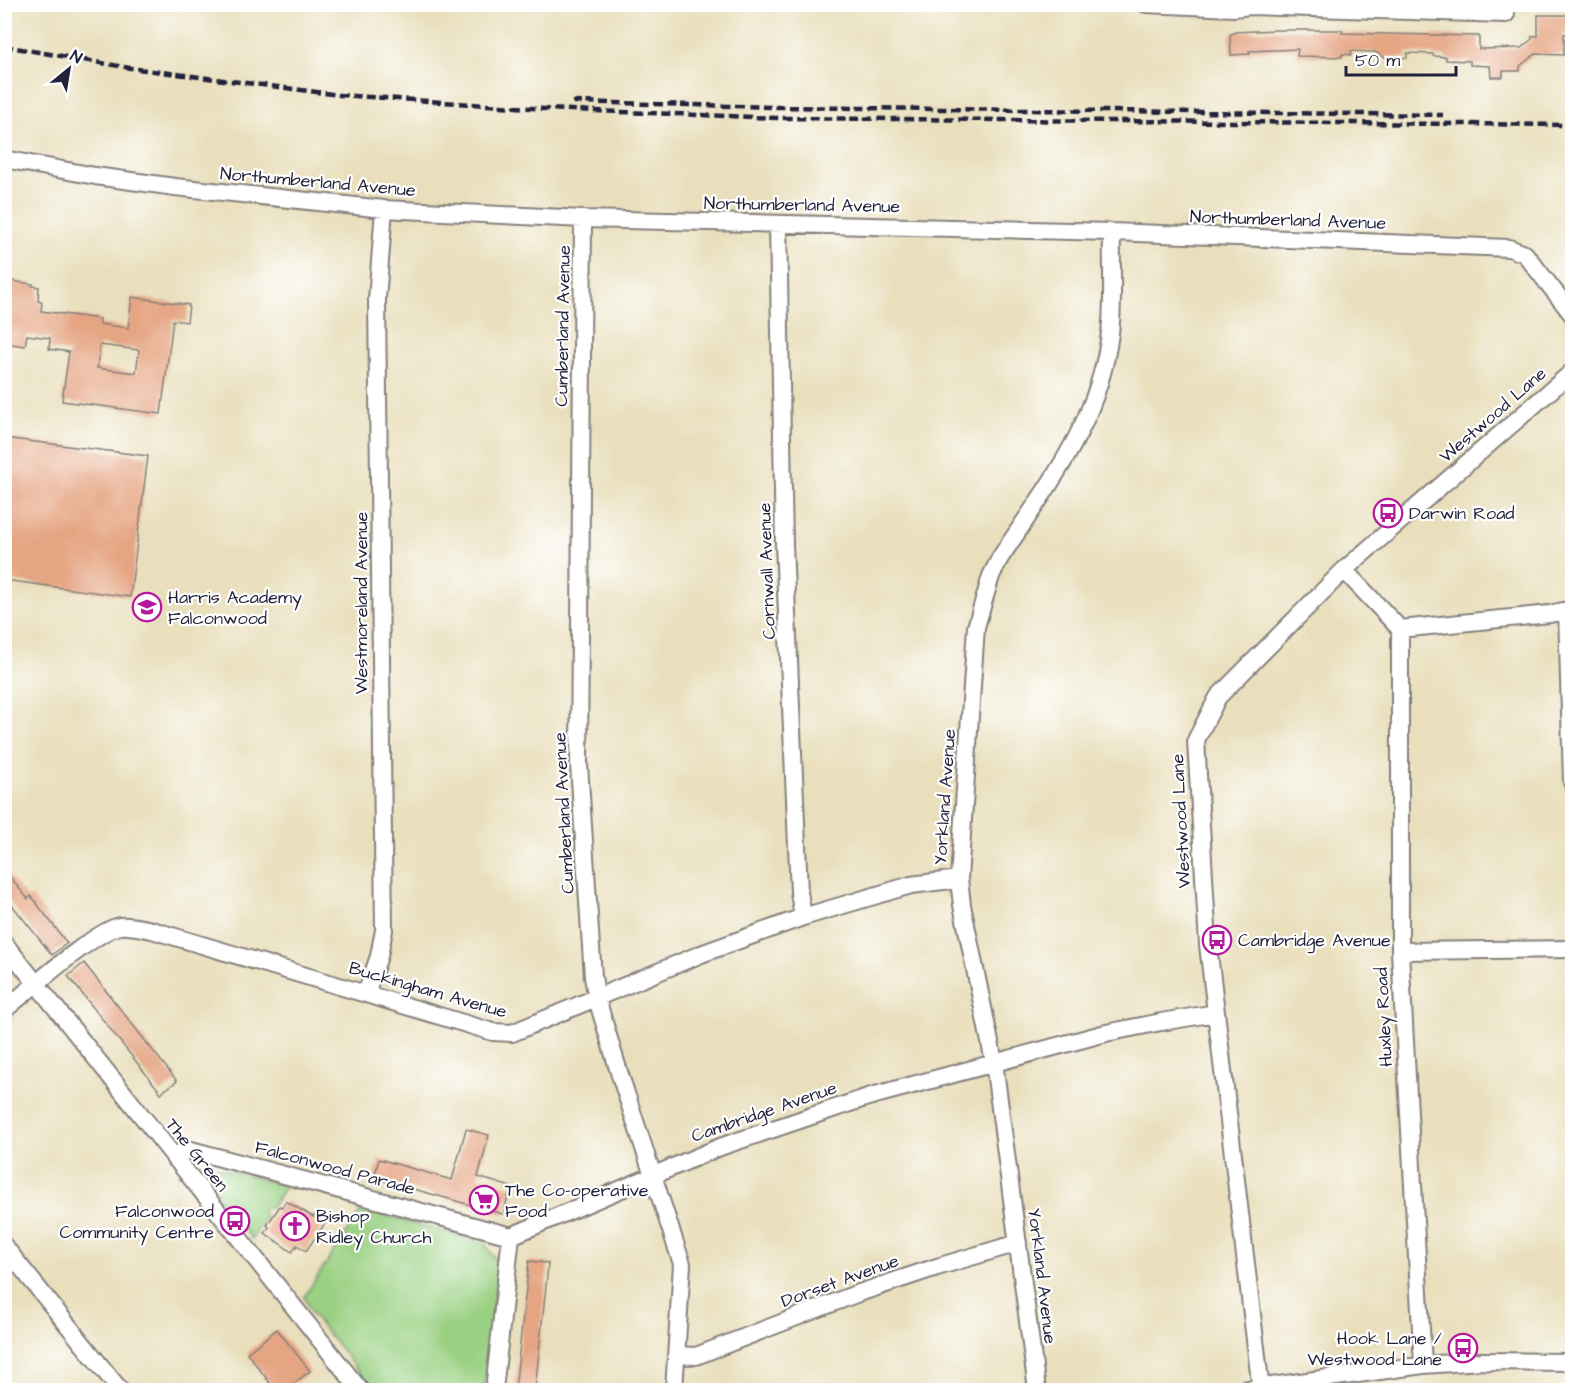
<svg xmlns="http://www.w3.org/2000/svg" width="1577" height="1395" viewBox="0 0 1577 1395" font-family="'Architects Daughter',sans-serif">
<style>
.green{fill:#9ad082;stroke:#5e795e;stroke-width:1.5}
.building{fill:#e5a482;fill-rule:evenodd}
.lines{fill:none;stroke-linecap:round;stroke-linejoin:round}
.minor-casing{stroke:#86807c;stroke-width:20}
.minor{stroke:#fff;stroke-width:16}
.rail{stroke:#22223b;stroke-width:4.5;stroke-dasharray:9 4.5;stroke-linecap:butt}
.labels{text-anchor:middle;dominant-baseline:central;stroke-width:4.5;stroke-linejoin:round;paint-order:stroke}
.street-label{font-size:18px;fill:#22223b;stroke:#fff}
.poi-label{font-size:18px;fill:#22223b;stroke:#fff;text-anchor:start}
</style>
<rect width="100%" height="100%" fill="#fff"/>
<filter id="ink" filterUnits="userSpaceOnUse"><feTurbulence type="fractalNoise" baseFrequency=".0167" numOctaves="2"/><feDisplacementMap in="SourceGraphic" scale="12" xChannelSelector="R" yChannelSelector="G"/><feConvolveMatrix kernelMatrix="1 2 1 2 8 2 1 2 1" color-interpolation-filters="sRGB"/></filter>
<filter id="wash" filterUnits="userSpaceOnUse"><feTurbulence type="fractalNoise" baseFrequency=".008" numOctaves="4" result="noise"/><feDisplacementMap in="SourceGraphic" scale="24" xChannelSelector="R" yChannelSelector="G"/><feGaussianBlur stdDeviation="1.35" result="paint"/><feColorMatrix in="noise" values="0 0 0 0 0 0 0 0 0 0 0 0 0 0 0 0 0 1.4 0 .05"/><feComposite in="paint" operator="in"/></filter>
<g filter="url(#wash)">
<rect width="100%" height="100%" fill="#e9dfbc"/>
<path class="green" d="M202 1163 286 1186 271 1207 264 1209 263 1213 265 1218 252 1239 196 1169 198 1164Z
M362 1209 484 1243 499 1264 484 1390H374L312 1314 304 1297Z"/>
<g id="blocks">
<path class="building" d="M1538 15H1571L1570 34H1564V55L1535 54 1520 66V71H1503V77H1491L1490 66 1470 65V61L1446 60V57L1433 56V54L1407 53V58L1384 57 1375 52 1351 51V55L1342 54V57L1297 56 1298 49 1249 51 1250 54 1231 55 1230 34 1235 33V32L1276 30H1342V33L1479 36V49L1521 48 1532 39V36H1538Z
M4 280 33 284 32 286 39 287 38 301 42 302 41 311 100 319V324L128 328 132 297 189 305 187 322 173 320 161 414 62 401 69 352 49 349 50 338 27 335 25 346 4 343ZM100 345 139 350 136 373 97 368Z
M4 438 148 456 130 597 4 580Z
M4 870 28 899 31 896 67 943 52 955 4 895Z
M84 963 177 1081 161 1093 68 976Z
M466 1129 489 1135 478 1177 511 1187 503 1214 374 1178 379 1159 452 1180Z
M286 1201 313 1217 315 1215 326 1222 306 1251 297 1245 292 1252 265 1233 269 1227 267 1225 280 1206 282 1207Z
M529 1261 548 1263 547 1276 535 1390H515Z
M277 1329 310 1371 285 1390H260L270 1383 247 1353Z"/>
</g>
</g>
<g filter="url(#ink)">
<use href="#blocks" fill-opacity="0" stroke="#86807c" stroke-width="1.5"/>
<g class="lines">
<g class="minor-casing">
<path id="minor" d="M1146 4 1234 8 1250 6 1506 14
M4 159 95 176 175 187 384 209 583 219 1112 232 1509 248 1525 254 1572 314
M583 219 579 765 593 977 597 999 619 1072 682 1264 674 1390
M778 224 784 544 799 892 803 917
M1344 570 1400 629
M1567 610 1572 782
M1400 629V951L1423 1365
M1400 629 1550 614 1572 609
M4 943 360 1390
M1400 951 1572 949
M366 994 379 956 384 930 377 300 384 209
M4 1010C27 992 96 930 120 926 130 925 141 928 152 930L493 1032 512 1033 701 954 803 917 911 885 959 879
M174 1158 182 1152 191 1150 511 1236 720 1147 868 1097 1106 1033 1161 1022 1216 1013
M4 1246 120 1390
M676 1355 696 1356 856 1294 937 1267 1018 1243
M494 1390 511 1236
M1037 1390 994 1062 962 905 959 879 976 627 991 576 1000 558C1048 485 1099 423 1110 333 1114 301 1111 265 1112 232
M1242 1390 1423 1365 1482 1361 1572 1362
M1261 1390 1208 945 1196 740 1218 697 1344 570 1572 372"/>
</g>
<use href="#minor" class="minor"/>
<path class="rail" d="M4 46 130 68 340 95 545 109 778 118 1572 125
M573 102 775 107 1443 115"/>
</g>
</g>
<defs>
<g id="bus-ring" transform="scale(1.5)"><circle r="9.5" fill="#fff" stroke="#b5179e" stroke-width="1.5"/><path d="M-5-6H5V4H4V6H2V4H-2V6H-4V4H-5ZM-3.5-4V0h7V-4ZM-3.5 1.2v1.5H-2V1.2ZM2 1.2v1.5H3.5V1.2Z" fill="#b5179e"/></g>
<g id="school-ring" transform="scale(1.5)"><circle r="9.5" fill="#fff" stroke="#b5179e" stroke-width="1.5"/><path d="M0-5L7-2L0 1L-7-2ZM-4 1L0 2.5L4 1V4Q0 6-4 4Z" fill="#b5179e"/></g>
<g id="supermarket-ring" transform="scale(1.5)"><circle r="9.5" fill="#fff" stroke="#b5179e" stroke-width="1.5"/><path d="M-6-5.5h2.5l.6 2H6L4.5 2H-2.5L-4.4-4H-6ZM-1.5 3.2a1.3 1.3 0 1 0 .1 0ZM3 3.2a1.3 1.3 0 1 0 .1 0Z" fill="#b5179e"/></g>
<g id="church-ring" transform="scale(1.5)"><circle r="9.5" fill="#fff" stroke="#b5179e" stroke-width="1.5"/><path d="M-1.2-6h2.4v3.5h3.3v2.4h-3.3V6h-2.4V-.1h-3.3v-2.4h3.3Z" fill="#b5179e"/></g>
</defs>
<g fill-rule="evenodd">
<use href="#bus-ring" x="1388" y="513"/>
<use href="#school-ring" x="147" y="607"/>
<use href="#bus-ring" x="1217" y="940"/>
<use href="#supermarket-ring" x="484" y="1200"/>
<use href="#bus-ring" x="235" y="1221"/>
<use href="#church-ring" x="295" y="1226"/>
<use href="#bus-ring" x="1463" y="1348"/>
</g>
<g class="labels">
<g class="street-label">
<text transform="translate(318 182) rotate(5)">Northumberland Avenue</text>
<text transform="translate(802 205) rotate(1)">Northumberland Avenue</text>
<text transform="translate(1288 220) rotate(2)">Northumberland Avenue</text>
<text transform="translate(563 326) rotate(-89)">Cumberland Avenue</text>
<text transform="translate(1493 415) rotate(-41)">Westwood Lane</text>
<text transform="translate(767 571) rotate(-92)">Cornwall Avenue</text>
<text transform="translate(361 603) rotate(-90)">Westmoreland Avenue</text>
<text transform="translate(945 797) rotate(-86)">Yorkland Avenue</text>
<text transform="translate(564 813) rotate(-93)">Cumberland Avenue</text>
<text transform="translate(1181 821) rotate(-93)">Westwood Lane</text>
<text transform="translate(428 990) rotate(16)">Buckingham Avenue</text>
<text transform="translate(1384 1017) rotate(-93)">Huxley Road</text>
<text transform="translate(764 1112) rotate(-19)">Cambridge Avenue</text>
<text transform="translate(197 1155) rotate(51)">The Green</text>
<text transform="translate(335 1168) rotate(15)">Falconwood Parade</text>
<text transform="translate(1042 1276) rotate(83)">Yorkland Avenue</text>
<text transform="translate(840 1281) rotate(-20)">Dorset Avenue</text>
</g>
<g class="poi-label">
<text x="1409" y="513">Darwin Road</text>
<text x="168" y="597">Harris Academy<tspan x="168" dy="21">Falconwood</tspan></text>
<text x="1238" y="940">Cambridge Avenue</text>
<text x="505" y="1190">The Co-operative<tspan x="505" dy="21">Food</tspan></text>
<text x="214" y="1211" text-anchor="end">Falconwood<tspan x="214" dy="21">Community Centre</tspan></text>
<text x="316" y="1216">Bishop<tspan x="316" dy="21">Ridley Church</tspan></text>
<text x="1442" y="1338" text-anchor="end">Hook Lane /<tspan x="1442" dy="21">Westwood Lane</tspan></text>
</g>
</g>
<rect width="1577" height="1395" fill="none" stroke="#fff" stroke-width="24"/>
<g transform="translate(69 69) rotate(30)" stroke="#ffffff" stroke-width="4.5" paint-order="stroke">
<path d="M0-4.5L10 22L0 15L-10 22Z" fill="#22223b"/>
<text y="-9" font-size="16" font-weight="bold" text-anchor="middle" fill="#22223b">N</text>
</g>
<path d="M1346 66v9h110v-9" fill="none" stroke="#22223b" stroke-width="3"/>
<text x="1355" y="66" font-size="18" fill="#22223b" stroke="#ffffff" stroke-width="4.5" paint-order="stroke">50 m</text>
</svg>
